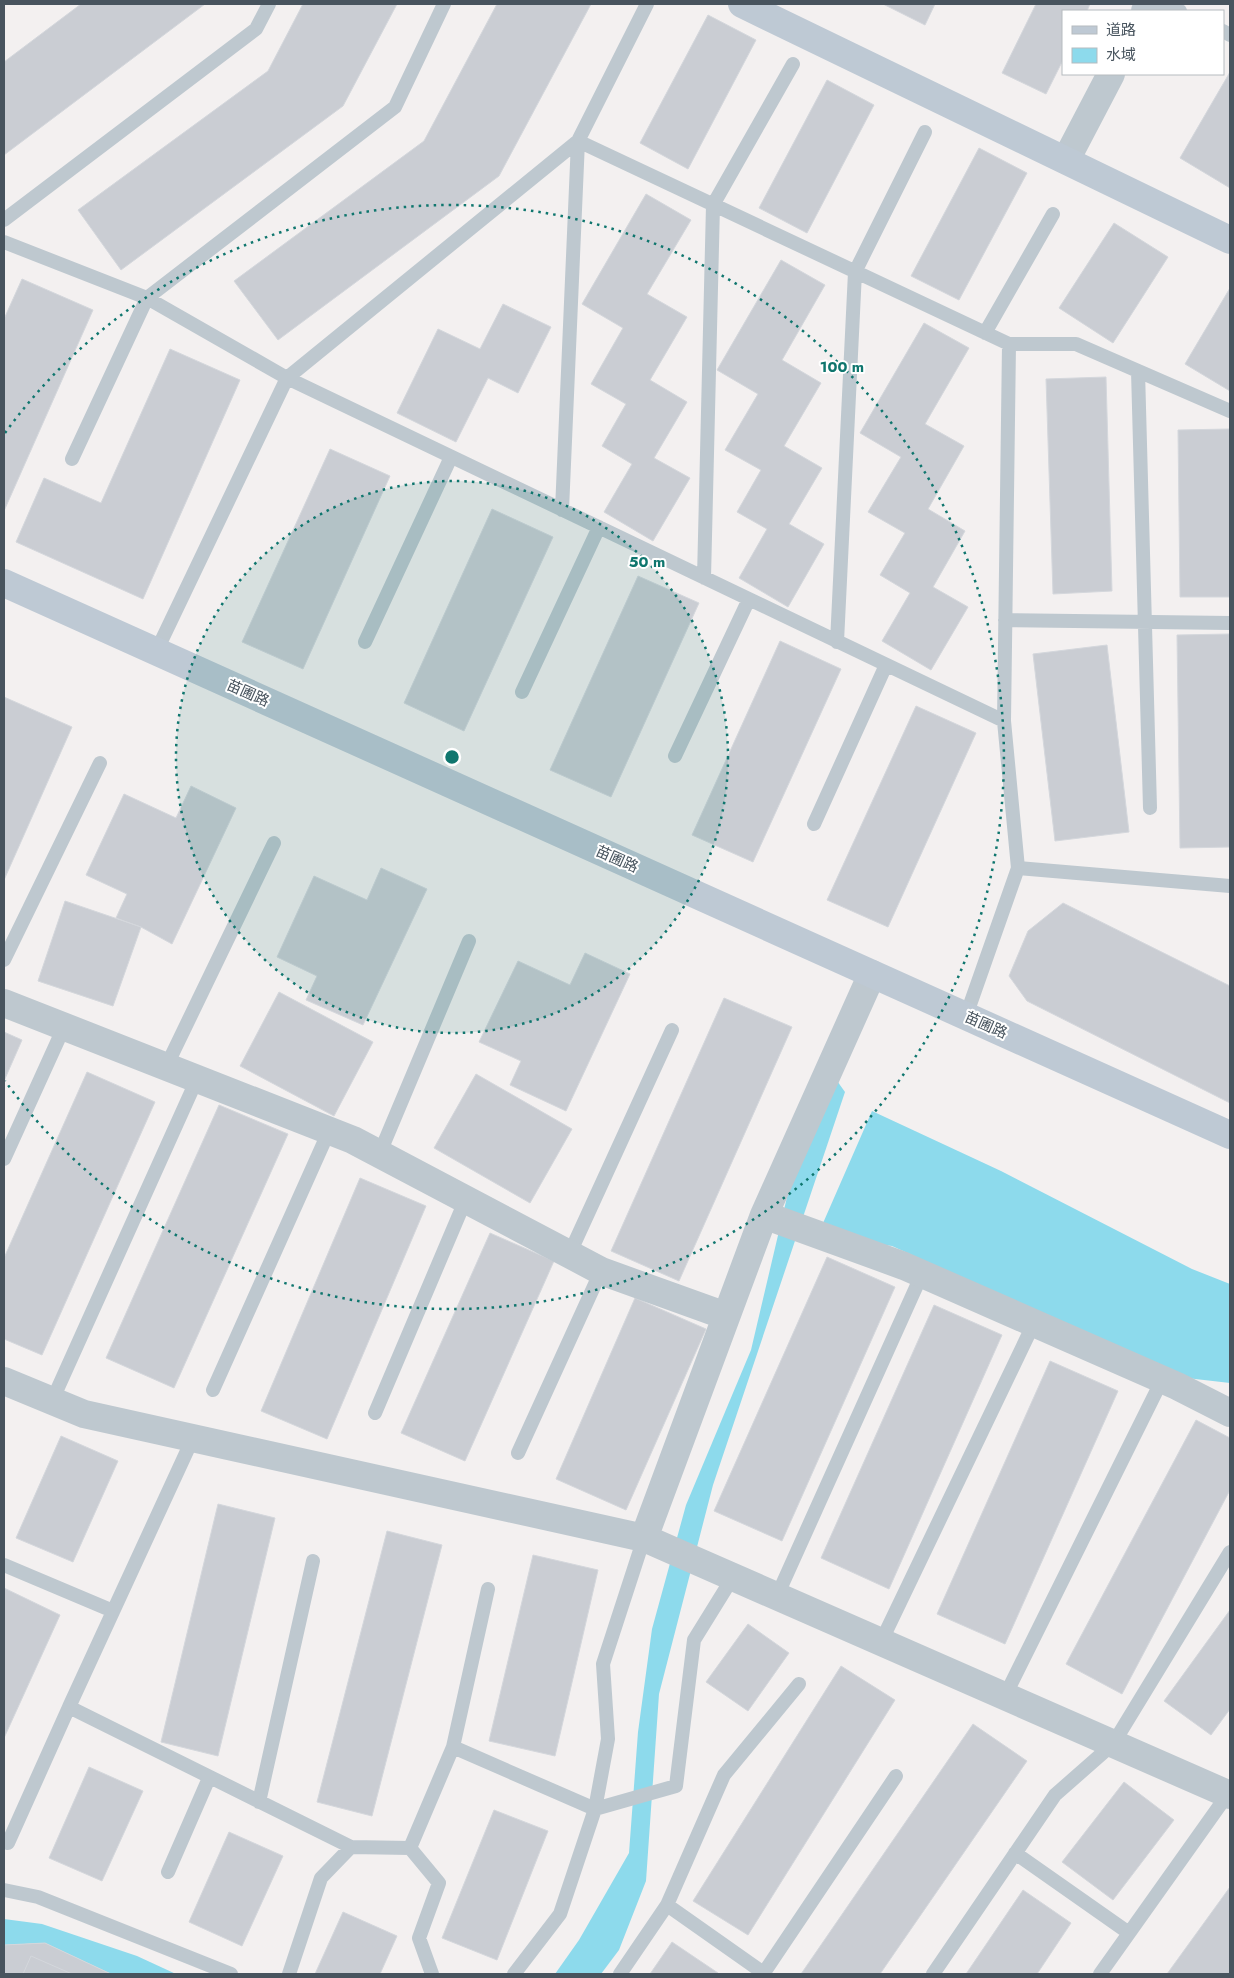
<svg xmlns="http://www.w3.org/2000/svg" width="1234" height="1978" viewBox="0 0 1234 1978" font-family="Jost,'Noto Sans SC',sans-serif">
<style>
.water{fill:#8ddaec}
.building{fill:#cacdd3;stroke:#d4d7dc}
.lines{fill:none;stroke-linecap:round;stroke-linejoin:round}
.lane{stroke:#bec8cf;stroke-width:14}
.street{stroke:#bec8cf;stroke-width:28}
.secondary{stroke:#bec9d4;stroke-width:28}
.ring{fill:none;stroke:#0f766e;stroke-width:2.5;stroke-dasharray:2.5 5}
.labels{text-anchor:middle;dominant-baseline:central;stroke-width:4;stroke-linejoin:round;paint-order:stroke}
.street-label{font-size:15px;fill:#48545e;stroke:#fff}
.centre{fill:#0f766e;stroke:#fff;stroke-width:2.5}
.ring-label{font-size:15px;text-anchor:middle;font-weight:bold;fill:#0f766e;stroke:#fff;stroke-width:4;stroke-linejoin:round;paint-order:stroke}
</style>
<rect width="100%" height="100%" fill="#f3f0f0"/>
<path class="water" d="M820 1057 845 1092 713 1485 659 1694 646 1881 619 1950 601 1974H555L579 1940 629 1853 638 1732 652 1629 686 1505 751 1350Z
M872 1111 1001 1171 1192 1269 1230 1284V1383L1152 1374 945 1270 892 1246 862 1242 820 1230Z
M4 1919 42 1924 137 1956 176 1974H111L45 1943 4 1945Z"/>
<path class="building" d="M81 4H205L4 155V62Z
M303 4H397L343 106 121 270 78 210 268 71Z
M497 4H591L499 176 278 340 234 281 424 141Z
M883 4H935L925 25Z
M1036 4H1090L1087 11H1063V60L1046 94 1002 73Z
M708 15 756 40 688 169 640 143Z
M1230 72V188L1180 158Z
M827 80 874 105 807 233 759 208Z
M979 148 1027 173 959 300 911 276Z
M646 194 691 220 647 294 687 317 650 380 687 402 654 458 690 478 653 541 604 512 632 464 602 446 626 404 591 384 623 328 582 304Z
M1114 223 1168 257 1113 343 1059 308Z
M781 260 825 285 782 360 821 383 784 446 822 468 789 524 824 544 788 607 739 578 767 529 737 512 761 470 725 450 758 394 717 370Z
M22 279 93 310 4 511V319Z
M1230 288V391L1185 364Z
M503 304 551 327 518 393 488 378 456 442 397 413 438 329 480 349Z
M924 323 969 348 925 424 964 446 928 509 965 531 933 587 968 607 931 670 882 641 910 593 880 575 905 533 868 512 901 457 860 433Z
M170 349 240 380 143 599 16 542 44 478 101 503Z
M1106 377 1112 591 1053 594 1046 379Z
M1230 429V597H1180L1178 430Z
M330 449 390 476 303 669 242 642Z
M492 509 553 537 464 731 404 703Z
M638 576 699 603 611 797 550 770Z
M1230 634V847L1180 848 1177 635Z
M780 641 841 669 753 862 692 835Z
M1107 645 1129 832 1055 841 1033 654Z
M4 697 72 727 4 880Z
M916 706 976 733 888 927 827 900Z
M191 786 236 808 172 944 141 927 116 918 127 894 86 875 124 794 176 818Z
M381 868 427 889 363 1025 306 1000 317 976 277 957 314 876 367 900Z
M65 901 141 927 113 1006 38 981Z
M1063 903 1230 986V1103L1027 1001 1009 976 1028 931Z
M585 953 630 974 566 1111 510 1085 521 1061 479 1042 518 961 570 985Z
M279 992 373 1042 334 1116 240 1066Z
M724 998 792 1027 679 1281 611 1251Z
M4 1032 22 1040 4 1081Z
M87 1072 155 1102 42 1355 4 1339V1258Z
M476 1074 572 1129 530 1203 434 1148Z
M219 1105 288 1134 174 1388 106 1358Z
M360 1178 426 1206 327 1439 261 1411Z
M490 1233 554 1261 465 1461 401 1433Z
M827 1257 895 1287 782 1541 714 1511Z
M635 1298 706 1329 626 1510 556 1479Z
M934 1305 1002 1335 889 1589 821 1558Z
M1050 1361 1118 1391 1005 1644 937 1614Z
M1196 1420 1230 1438V1490L1122 1694 1066 1664Z
M61 1436 118 1461 73 1562 16 1538Z
M218 1504 275 1518 218 1756 161 1742Z
M387 1531 442 1545 372 1816 317 1802Z
M533 1555 598 1570 555 1756 489 1741Z
M4 1588 60 1615 4 1738Z
M1230 1610V1709L1211 1735 1164 1701Z
M748 1624 789 1653 748 1711 706 1682Z
M841 1666 895 1700 748 1935 693 1901Z
M973 1724 1027 1761 880 1974H801Z
M89 1767 143 1791 102 1881 49 1858Z
M1124 1782 1174 1820 1113 1900 1062 1862Z
M494 1810 548 1831 497 1960 442 1938Z
M229 1832 283 1856 242 1946 189 1922Z
M1230 1887V1974H1167Z
M1023 1890 1071 1923 1037 1974H966Z
M343 1912 397 1936 380 1974H315Z
M672 1942 718 1973 717 1974H650Z
M45 1943 111 1974H4V1945Z
M31 1956 72 1974H23Z"/>
<g class="lines">
<path class="lane" d="M1164 4 1180 11
M1223 31 1230 35
M4 220 256 29 269 4
M4 242 147 298 287 378 1004 721
M985 333 1053 214
M1138 371 1150 808
M72 459 147 298 395 107 444 4
M562 510 578 141 1009 344H1076L1230 411
M704 578 713 205 793 64
M1005 620 1230 623
M365 642 451 457
M837 642 855 272 925 132
M156 652 287 378 578 141 647 4
M522 692 599 527
M675 756 749 599
M814 824 886 665
M1018 868 1230 886
M4 960 100 763
M966 1016 1018 868 1004 721 1009 344
M166 1067 274 843
M379 1155 469 941
M4 1159 64 1027
M569 1255 672 1030
M213 1390 329 1131
M52 1401 197 1079
M375 1413 465 1201
M193 1438 69 1707 351 1847
M518 1453 601 1271
M4 1565 113 1611
M777 1596 922 1274
M881 1642 1034 1323
M1005 1696 1162 1380
M453 1747 595 1809 676 1786 694 1640 733 1577
M259 1802 313 1561
M8 1843 69 1707
M1015 1853 1129 1933
M168 1872 209 1778
M4 1890 38 1897 231 1974
M667 1905 765 1974
M289 1974 321 1878 351 1847 410 1848
M432 1974 419 1938 439 1883 410 1848 453 1747 488 1589
M514 1974 560 1914 595 1809 608 1739 603 1664 644 1538
M620 1974 667 1905 724 1775 799 1684
M763 1974 896 1776
M933 1974 1055 1795 1113 1744 1230 1552
M1100 1974 1230 1791"/>
<path class="street" d="M1145 11 1149 4
M1066 160 1111 74
M4 1003 353 1140 601 1271 726 1316
M764 1215 904 1266 1177 1386 1230 1413
M4 1381 84 1414 644 1538 1230 1795
M644 1538 764 1215 872 974"/>
<path class="secondary" d="M742 4 1230 240
M4 583 1230 1135"/>
</g>
<circle cx="452" cy="757" r="276" fill="#0f766e" fill-opacity=".12"/>
<g class="ring">
<circle cx="452" cy="757" r="276"/>
<path d="M5 433A552 552 0 1 1 5 1081"/>
</g>
<g class="labels">
<g class="street-label">
<text transform="translate(248 693) rotate(24)">苗圃路</text>
<text transform="translate(617 859) rotate(24)">苗圃路</text>
<text transform="translate(986 1025) rotate(24)">苗圃路</text>
</g>
</g>
<circle cx="452" cy="757" r="8" class="centre"/>
<g class="ring-label">
<text x="842" y="372">100 m</text>
<text x="647" y="567">50 m</text>
</g>
<rect width="1234" height="1978" fill="none" stroke="#48545e" stroke-width="10"/>
<rect x="1062" y="10" width="162" height="65" fill="#ffffff" stroke="#b6bbbf"/>
<rect x="1072" y="26" width="25" height="8" fill="#bec9d4" stroke="#b6bbbf"/>
<text x="1106" y="35" font-size="15" fill="#48545e">道路</text>
<rect x="1072" y="48" width="25" height="15" fill="#8ddaec" stroke="#b6bbbf"/>
<text x="1106" y="60" font-size="15" fill="#48545e">水域</text>
</svg>
